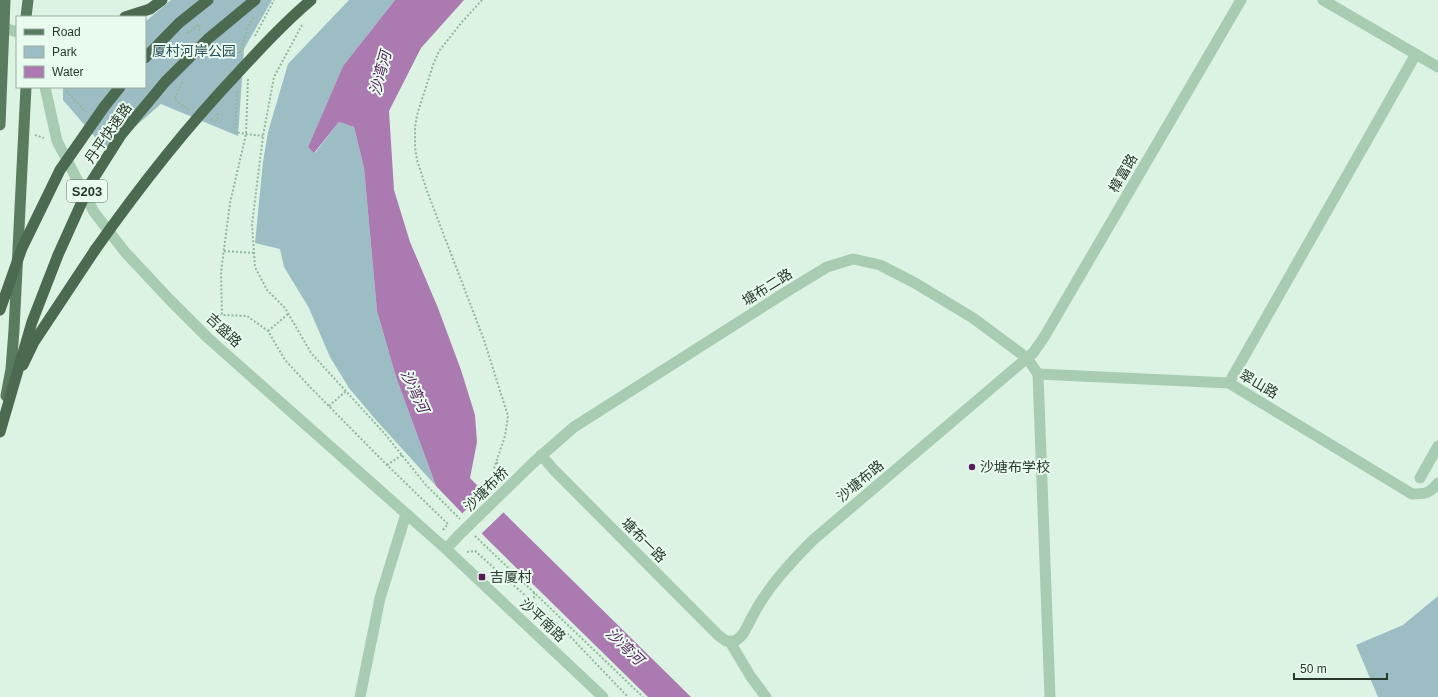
<svg xmlns="http://www.w3.org/2000/svg" width="1438" height="697" viewBox="0 0 1438 697" font-family="Arial,'Noto Sans SC',sans-serif">
<style>
.green{fill:#9bbdc3}
.water{fill:#aa7ab1}
.pier{fill:#dcf3e4}
.lines{fill:none;stroke-linecap:round;stroke-linejoin:round}
.path{stroke:#92b89b;stroke-width:2;stroke-dasharray:2 2;stroke-linecap:butt}
.minor{stroke:#a7ccb2;stroke-width:11}
.tertiary{stroke:#a7ccb2;stroke-width:11}
.primary{stroke:#597b5e;stroke-width:11}
.trunk{stroke:#4c6a50;stroke-width:11}
.tertiary-bridge{stroke:#a7ccb2;stroke-width:11}
.trunk-bridge{stroke:#4c6a50;stroke-width:11}
.poi-dot{fill:#541c5b;stroke:#e9faef;stroke-width:1.5}
.labels{text-anchor:middle;dominant-baseline:central;stroke-width:4;stroke-linejoin:round;paint-order:stroke}
.shield{fill:#e9faef;stroke:#627265;stroke-width:1}
.shield-label{font-size:13px;font-weight:bold;fill:#28382a}
.park-label{font-size:14px;fill:#2b4f57;stroke:#e9faef}
.street-label{font-size:14px;fill:#28382a;stroke:#e9faef}
.poi-label{font-size:14px;fill:#28382a;stroke:#e9faef;text-anchor:start}
.water-label{font-size:15px;font-style:italic;fill:#541c5b;stroke:#e9faef}
</style>
<rect width="100%" height="100%" fill="#dcf3e4"/>
<path class="green" d="M171 0H272L244 49 238 136 161 104 107 151 63 100V87H145V22Z
M349 0H395L343 66 308 147 315 153 339 122 354 127 364 168 377 311 396 377 436 486 376 420 349 388 330 357 309 308 284 267 280 249 255 243 263 162 268 132 288 64Z
M1438 596V697H1378L1356 645 1403 625Z"/>
<path class="water" d="M395 0H464L421 48 389 111 394 190 410 242 438 308 461 370 475 415 477 442 470 478 510 519 691 697H648L489 541 436 486 396 377 377 311 364 168 354 127 339 122 314 153 308 147 343 66Z"/>
<path class="pier" d="M484 490 505 511 480 535 461 515Z"/>
<g class="lines">
<path class="path" d="M482 0 462 22 439 51 433 65 417 115 415 128V147L417 160 427 191 484 340 508 416 505 436 492 474
M302 25 274 77 263 136 252 224 255 267 267 290 285 308 311 353 385 434 425 484 460 519
M199 31 200 24
M187 33 200 24
M255 36 274 0
M240 53 248 27 254 16
M248 79 246 134 230 203 221 272 222 315 247 316 268 331 285 360 311 388 387 465 448 524 443 530V531
M182 82 174 99 189 110
M65 87 68 93 86 112
M237 91 235 132 246 134 263 136
M211 119 217 121 218 113
M104 126 107 133
M35 135 44 138
M224 251 254 253
M211 314 222 315
M268 331 288 314
M329 406 346 391
M497 462 500 471 505 476
M387 465 402 455
M475 536 643 697
M467 552 475 551 563 629 628 697
M533 602 534 600V592"/>
<path class="minor" d="M1323 0 1438 67
M1229 383 1416 54
M541 455 554 470 718 635 726 641H734C744 637 747 626 752 617 767 588 790 563 813 540L1027 358 1038 374 1050 697
M1420 478 1438 446
M730 642 751 677 766 697
M360 697 380 598 406 514"/>
<path class="tertiary" d="M4 28 17 32
M45 87 57 141 94 212 125 252 169 299 208 338 446 549 603 697
M1038 374 1229 383 1412 494C1425 494 1429 494 1438 483
M534 462 574 427 786 292 827 267 853 259 880 265 915 283 973 318 1027 358 1033 353 1043 339 1241 0
M446 549 458 536"/>
<path class="primary" d="M26 17 28 0
M0 125 5 0
M6 396 11 369 14 330 26 87"/>
<path class="trunk" d="M125 17 150 9 162 0
M23 365 34 342 95 250"/>
<path class="tertiary-bridge" d="M458 536 534 462"/>
<path class="trunk-bridge" d="M145 58 179 23 208 0
M95 250C138 189 184 130 236 75 260 49 284 23 311 0
M0 310 22 248 60 170 104 107 120 87
M0 432 32 322 58 255 90 184 121 135 165 82 209 38 255 0"/>
</g>
<g class="poi-dot">
<circle cx="972" cy="467" r="4"/>
<rect x="478" y="573" width="8" height="8" rx="2"/>
</g>
<g class="labels">
<rect class="shield" x="67" y="180" width="40" height="22" rx="3"/>
<g class="shield-label">
<text x="87" y="191">S203</text>
</g>
<g class="park-label">
<text x="194" y="51">厦村河岸公园</text>
</g>
<g class="street-label">
<text transform="translate(108 133) rotate(-55)">丹平快速路</text>
<text transform="translate(1123 173) rotate(-60)">樟富路</text>
<text transform="translate(767 287) rotate(-32)">塘布二路</text>
<text transform="translate(224 330) rotate(43)">吉盛路</text>
<text transform="translate(1259 384) rotate(30)">翠山路</text>
<text transform="translate(860 481) rotate(-40)">沙塘布路</text>
<text transform="translate(486 489) rotate(-45)">沙塘布桥</text>
<text transform="translate(644 540) rotate(45)">塘布一路</text>
<text transform="translate(543 620) rotate(43)">沙平南路</text>
</g>
<g class="poi-label">
<text x="980" y="467">沙塘布学校</text>
<text x="490" y="577">吉厦村</text>
</g>
<g class="water-label">
<text transform="translate(380 73) rotate(-75)">沙湾河</text>
<text transform="translate(415 391) rotate(65)">沙湾河</text>
<text transform="translate(625 646) rotate(44)">沙湾河</text>
</g>
</g>
<rect x="16" y="16" width="130" height="72" fill="#e9faef" stroke="#9caca0"/>
<rect x="24" y="29" width="20" height="6" fill="#597b5e" stroke="#9caca0"/>
<text x="52" y="36" font-size="12" fill="#28382a">Road</text>
<rect x="24" y="46" width="20" height="12" fill="#9bbdc3" stroke="#9caca0"/>
<text x="52" y="56" font-size="12" fill="#28382a">Park</text>
<rect x="24" y="66" width="20" height="12" fill="#aa7ab1" stroke="#9caca0"/>
<text x="52" y="76" font-size="12" fill="#28382a">Water</text>
<path d="M1294 673v6h93v-6" fill="none" stroke="#28382a" stroke-width="2"/>
<text x="1300" y="673" font-size="12" fill="#28382a" stroke="#e9faef" stroke-width="3" paint-order="stroke">50 m</text>
</svg>
